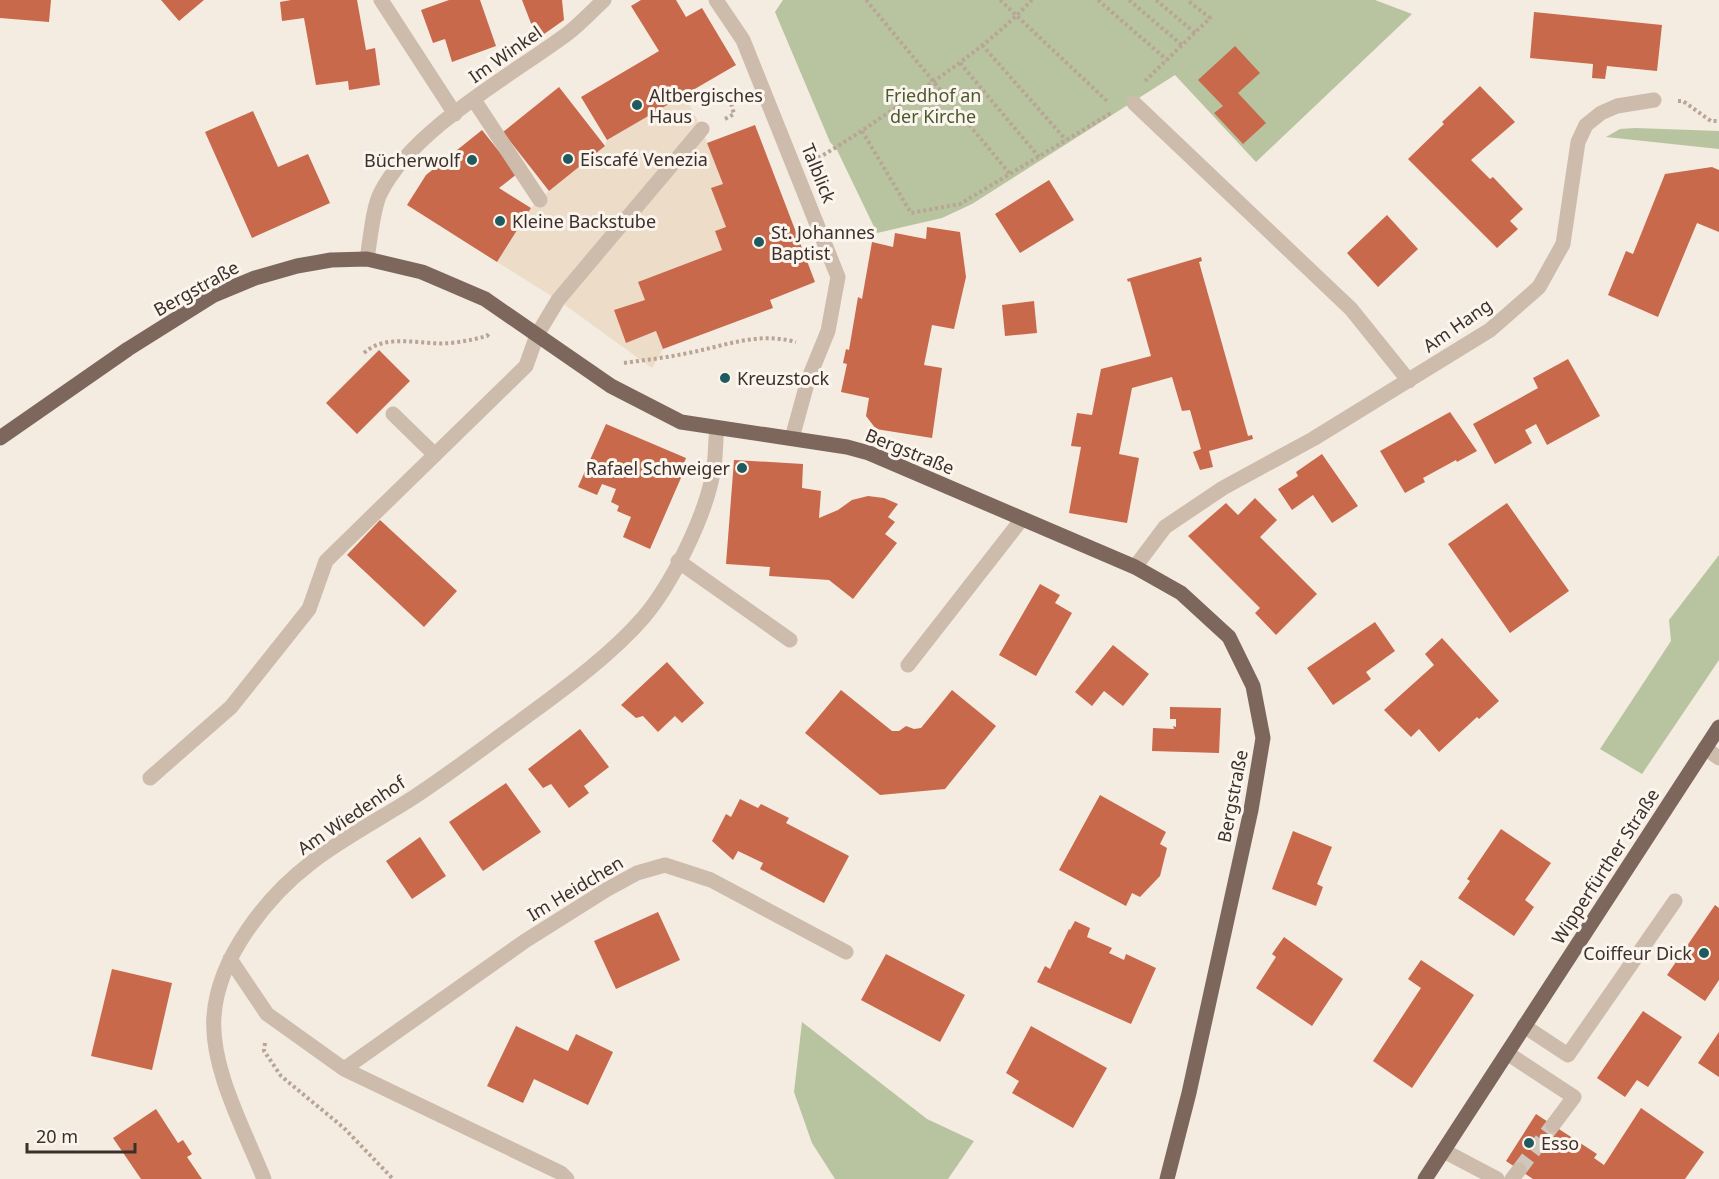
<svg xmlns="http://www.w3.org/2000/svg" width="1719" height="1179" viewBox="0 0 1719 1179" font-family="'Noto Sans',sans-serif">
<style>
.green{fill:#b8c4a0}
.plaza{fill:#ecdcc8}
.building{fill:#c8694b}
.lines{fill:none;stroke-linecap:round;stroke-linejoin:round}
.minor-tunnel{stroke:#cfc6bd;stroke-width:15;stroke-dasharray:15 8;stroke-linecap:butt}
.path{stroke:#b9a596;stroke-width:4;stroke-dasharray:3 3;stroke-linecap:butt}
.minor{stroke:#cdbbac;stroke-width:15}
.major{stroke:#7d675c;stroke-width:15}
.poi-dot{fill:#1f5a5e;stroke:#fbf5ee;stroke-width:2}
.labels{text-anchor:middle;dominant-baseline:central;stroke-width:6;stroke-linejoin:round;paint-order:stroke}
.street-label{font-size:18px;fill:#3b302b;stroke:#fbf5ee}
.poi-label{font-size:18px;fill:#3b302b;stroke:#fbf5ee;text-anchor:start}
.park-label{font-size:18px;fill:#4a5a2e;stroke:#fbf5ee}
</style>
<rect width="100%" height="100%" fill="#f4ebe1"/>
<path class="green" d="M783 0H1375L1412 14 1256 162 1175 75 972 204 942 218 877 233 837 150 830 142 775 12Z
M1635 128 1719 131V149L1606 137 1620 129Z
M1719 555V660L1642 774 1600 749 1671 641 1669 620Z
M802 1022 927 1119 974 1141 948 1179H835L812 1143 794 1092Z"/>
<path class="plaza" d="M684 94 702 129 723 184 712 189 726 227 715 231 722 250 638 282 645 300 614 310 626 343 656 331 663 349 652 368 558 300 497 262 531 208 549 191 605 146 607 140Z"/>
<path class="building" d="M0 0H51L49 22 0 18Z
M161 0H204L179 21Z
M291 0H357L366 50 375 48 380 85 349 90 348 81 316 85 304 18 282 21 280 2Z
M449 0H480L496 46 452 62 445 39 433 43 421 10Z
M522 0H562L564 20 537 39Z
M641 0H676L686 17 702 8 736 65 607 140 581 97 659 51 631 6Z
M1534 12 1662 25 1657 71 1607 66 1605 79 1592 78 1593 64 1530 58Z
M1235 46 1260 73 1238 93 1266 123 1243 144 1214 113 1223 106 1198 80Z
M1480 86 1515 122 1471 160 1490 179 1493 177 1523 209 1510 221 1518 229 1497 248 1408 159 1444 124 1442 122Z
M559 87 605 146 549 191 503 132Z
M253 111 278 167 308 154 330 203 252 238 205 132Z
M755 125 815 282 770 300 773 308 663 349 656 331 626 343 614 310 645 300 638 282 722 250 715 231 726 227 711 188 723 184 707 143Z
M482 130 517 174 499 188 531 208 497 262 407 205 426 175Z
M1712 167 1719 170V232L1697 223 1658 317 1608 295 1626 251 1633 254 1665 174Z
M1049 180 1074 220 1020 253 995 214Z
M1387 215 1418 249 1378 287 1347 253Z
M927 227 960 232 966 277 954 329 932 325 924 365 942 368 932 438 876 429 866 416 869 398 841 392 847 364 843 363 846 349 849 350 858 297 862 299 872 242 893 247 895 233 926 239Z
M1201 257 1202 261 1199 262 1248 436 1252 435 1253 439 1209 451 1213 467 1200 470 1193 452 1201 449 1190 410 1182 411 1172 377 1132 388 1119 454 1139 458 1127 523 1069 513 1081 447 1071 446 1077 413 1092 415 1101 369 1151 356 1130 281 1128 282 1127 279Z
M1034 301 1037 333 1005 336 1002 305Z
M379 350 410 381 357 434 326 403Z
M1568 359 1600 416 1547 445 1536 424 1525 430 1532 443 1495 464 1473 424 1538 388 1533 378Z
M1450 412 1477 451 1457 462 1456 460 1423 478 1425 482 1405 493 1380 451Z
M606 424 686 458 684 463 687 464 650 549 623 537 631 517 617 511 619 506 611 502 616 489 602 484 597 495 578 487Z
M1322 454 1358 506 1332 523 1313 495 1292 510 1278 489 1298 476 1296 472Z
M734 460 803 464 802 488 821 491 819 518 838 510 852 500 868 496 884 498 898 504 888 517 895 522 885 534 897 543 853 599 829 580 769 576 770 567 726 564Z
M1255 498 1277 520 1260 537 1317 594 1276 635 1255 613 1260 608 1188 536 1226 503 1238 515Z
M1507 503 1569 591 1510 633 1448 544Z
M380 520 457 591 424 627 347 555Z
M1040 584 1060 595 1055 603 1072 613 1036 676 999 655Z
M1375 622 1395 651 1366 672 1371 679 1333 705 1307 668Z
M1442 638 1499 701 1479 719 1477 717 1439 752 1419 729 1411 737 1384 710 1434 665 1425 654Z
M1113 645 1149 674 1123 706 1104 691 1092 706 1075 692Z
M667 662 704 703 682 723 675 716 658 732 643 716 636 718 621 705Z
M841 690 892 731H899L906 726 914 729 921 728 952 690 996 726 945 789 880 795 805 733Z
M1170 707 1221 708 1219 753 1152 751 1153 728 1174 729 1173 726 1176 727V719H1170Z
M580 729 609 767 584 786 589 793 569 808 551 784 543 788 528 769Z
M506 783 541 832 483 871 449 822Z
M1100 795 1166 832 1160 844 1167 848 1160 876 1140 897 1132 893 1126 906 1059 870Z
M740 799 758 808 761 804 789 818 786 823 849 856 824 903 760 869 763 863 738 851 733 860 712 841 726 814 731 817Z
M1501 829 1551 863 1525 900 1534 907 1514 936 1458 898 1470 881 1467 879Z
M1293 831 1332 847 1317 884 1323 887 1316 906 1272 889Z
M420 837 446 876 412 899 386 861Z
M1715 905 1719 908V980L1705 1001 1667 975Z
M658 912 680 960 616 989 594 941Z
M1075 921 1090 928 1087 937 1112 948 1109 953 1124 960 1126 954 1156 968 1131 1024 1037 982 1045 966 1050 969 1069 929 1070 930Z
M1284 937 1343 979 1312 1026 1256 988 1276 957 1272 954Z
M886 954 965 995 940 1042 861 1000Z
M1421 960 1474 995 1412 1088 1373 1061 1421 988 1408 979Z
M112 969 172 983 152 1070 91 1056Z
M1643 1011 1682 1037 1648 1087 1637 1080 1625 1097 1597 1078Z
M516 1026 568 1051 576 1034 613 1052 588 1105 534 1079 523 1103 487 1086Z
M1031 1026 1107 1068 1073 1128 1012 1093 1019 1081 1006 1073Z
M1719 1032V1077L1698 1063Z
M1641 1108 1704 1152 1685 1179H1533L1506 1161 1536 1114 1597 1154 1594 1158 1604 1165Z
M156 1109 178 1143 183 1140 192 1154 187 1157 202 1179H141L113 1138Z"/>
<g class="lines">
<path class="minor-tunnel" d="M1519 1170 1553 1125"/>
<path class="path" d="M866 0 1010 174
M1000 0 1107 101
M1098 0 1167 60
M1129 0 1182 45
M1156 0 1195 33
M982 45 1066 140
M960 63 1039 157
M1145 81 1210 18 1187 0
M1678 101H1683L1711 121H1719
M725 119 734 114 729 96 736 94
M862 131 911 213 960 204 1111 113
M818 158C851 139 882 117 914 95 956 66 997 37 1032 0
M364 353C387 332 422 346 450 343 463 342 475 339 487 336L490 332
M624 363C644 360 664 358 683 354 723 347 756 331 796 342
M265 1043 264 1051 281 1076 344 1128 393 1179"/>
<path class="minor" d="M381 0 455 114
M716 0 743 40 838 277 828 331 808 380 792 438
M474 100 540 200
M1134 103 1351 309 1409 381
M367 259C370 241 373 206 381 192 414 128 509 77 567 34 580 24 592 11 604 0
M393 414 435 455
M678 561 790 640
M1135 567 1165 527 1223 488 1313 439 1490 330 1539 287 1563 244 1578 142 1586 125 1601 113 1617 106 1654 100
M908 665 1022 519
M1705 748 1719 758
M150 778 231 707 309 609 326 561 526 366 537 335 558 300 702 129
M230 959 267 1014 344 1069 561 1173 567 1179
M1524 1026 1568 1055 1675 901
M1507 1053 1574 1097 1553 1125
M344 1069 525 941 606 890 637 873 665 865 711 880 846 952
M1444 1151 1497 1179
M264 1179C245 1131 210 1068 214 1016 218 958 266 897 312 862 342 839 378 820 411 799 448 775 483 748 519 722 561 691 609 657 643 618 672 584 705 517 713 473 716 459 715 443 717 429
M1512 1179 1519 1170"/>
<path class="major" d="M0 438 128 349 214 295 255 278 297 266 331 260 367 259 422 272 485 299 611 386 681 422 847 447 869 453 1135 567 1181 593 1229 637 1253 686 1263 738 1251 810 1189 1093 1167 1179
M1425 1179 1719 727"/>
</g>
<g class="poi-dot">
<circle cx="637" cy="105" r="6"/>
<circle cx="568" cy="159" r="6"/>
<circle cx="472" cy="160" r="6"/>
<circle cx="500" cy="221" r="6"/>
<circle cx="759" cy="242" r="6"/>
<circle cx="725" cy="378" r="6"/>
<circle cx="742" cy="468" r="6"/>
<circle cx="1704" cy="953" r="6"/>
<circle cx="1529" cy="1143" r="6"/>
</g>
<g class="labels">
<g class="street-label">
<text transform="translate(505 54) rotate(-35)">Im Winkel</text>
<text transform="translate(819 173) rotate(68)">Talblick</text>
<text transform="translate(196 288) rotate(-29)">Bergstraße</text>
<text transform="translate(1457 325) rotate(-35)">Am Hang</text>
<text transform="translate(910 451) rotate(22)">Bergstraße</text>
<text transform="translate(1232 796) rotate(-79)">Bergstraße</text>
<text transform="translate(351 815) rotate(-34)">Am Wiedenhof</text>
<text transform="translate(1605 866) rotate(-57)">Wipperfürther Straße</text>
<text transform="translate(575 888) rotate(-31)">Im Heidchen</text>
</g>
<g class="poi-label">
<text x="649" y="95">Altbergisches<tspan x="649" dy="21">Haus</tspan></text>
<text x="580" y="159">Eiscafé Venezia</text>
<text x="460" y="160" text-anchor="end">Bücherwolf</text>
<text x="512" y="221">Kleine Backstube</text>
<text x="771" y="232">St. Johannes<tspan x="771" dy="21">Baptist</tspan></text>
<text x="737" y="378">Kreuzstock</text>
<text x="730" y="468" text-anchor="end">Rafael Schweiger</text>
<text x="1692" y="953" text-anchor="end">Coiffeur Dick</text>
<text x="1541" y="1143">Esso</text>
</g>
<g class="park-label">
<text x="933" y="95">Friedhof an<tspan x="933" dy="21">der Kirche</tspan></text>
</g>
</g>
<path d="M27 1143v9h108v-9" fill="none" stroke="#3b302b" stroke-width="3"/>
<text x="36" y="1143" font-size="18" fill="#3b302b" stroke="#fbf5ee" stroke-width="4.5" paint-order="stroke">20 m</text>
</svg>
